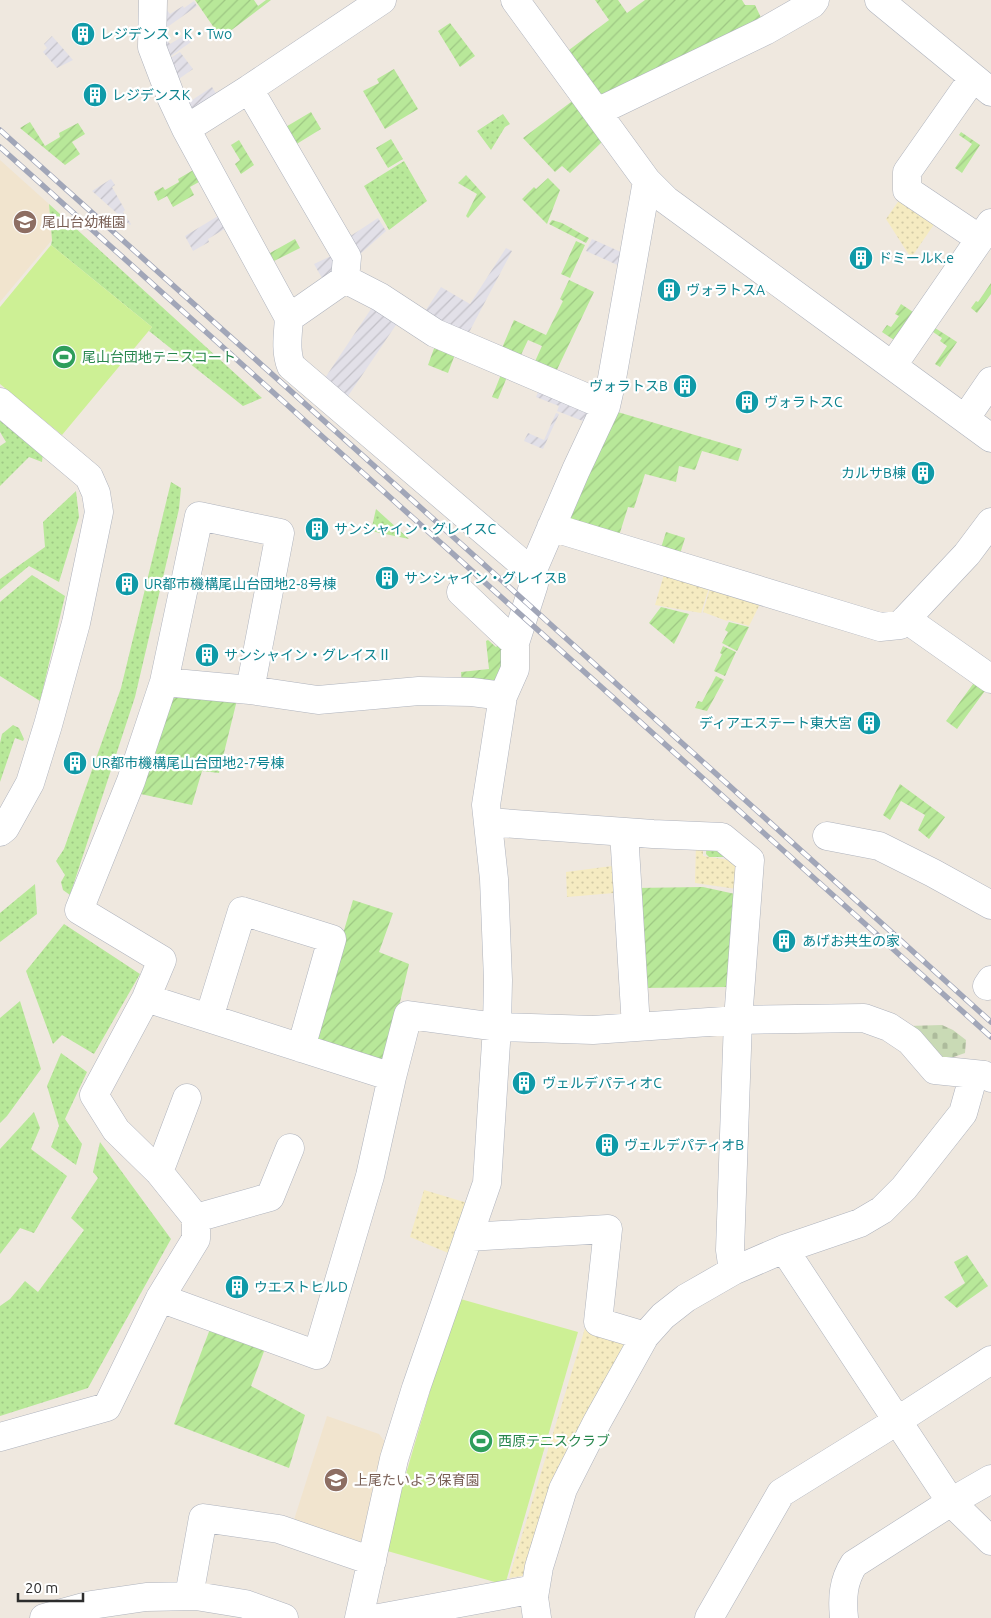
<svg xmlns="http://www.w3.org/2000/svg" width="991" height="1618" viewBox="0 0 991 1618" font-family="Ubuntu,'Noto Sans JP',sans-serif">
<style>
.industrial{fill:url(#industrial-furrows)}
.education{fill:#f1e4ce}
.grass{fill:url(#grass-dots)}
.sand{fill:url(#sand-dots)}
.cemetery{fill:url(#cemetery-stones)}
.garden{fill:url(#garden-furrows)}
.pitch{fill:#cdf095}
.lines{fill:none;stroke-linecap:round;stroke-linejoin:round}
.minor-casing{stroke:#afb3bd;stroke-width:29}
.minor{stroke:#fff;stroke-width:28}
.rail-casing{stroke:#a1a6b8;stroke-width:5.5}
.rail{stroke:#fff;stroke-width:4;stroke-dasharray:11;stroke-linecap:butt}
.labels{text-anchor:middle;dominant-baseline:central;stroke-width:4.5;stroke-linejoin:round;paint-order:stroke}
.culture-label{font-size:14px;fill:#0d838f;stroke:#fff;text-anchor:start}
.education-label{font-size:14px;fill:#785e54;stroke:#fff;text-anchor:start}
.leisure-label{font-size:14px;fill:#27864d;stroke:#fff;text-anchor:start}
</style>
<defs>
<pattern id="industrial-furrows" width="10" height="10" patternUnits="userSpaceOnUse" patternTransform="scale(1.25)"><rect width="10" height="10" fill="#e2e0e8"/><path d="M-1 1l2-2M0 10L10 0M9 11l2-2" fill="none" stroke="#c2c0c7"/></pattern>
<pattern id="grass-dots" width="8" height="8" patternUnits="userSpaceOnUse" patternTransform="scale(1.25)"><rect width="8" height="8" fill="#b8e899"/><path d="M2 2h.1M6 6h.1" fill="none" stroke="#9ec784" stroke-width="1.8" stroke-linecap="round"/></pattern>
<pattern id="sand-dots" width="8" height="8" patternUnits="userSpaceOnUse" patternTransform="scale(1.25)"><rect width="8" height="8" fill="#f5ebc1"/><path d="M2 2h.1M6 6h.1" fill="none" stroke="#d2caa6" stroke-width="1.8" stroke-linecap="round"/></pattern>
<pattern id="cemetery-stones" width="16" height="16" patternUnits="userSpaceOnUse" patternTransform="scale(1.25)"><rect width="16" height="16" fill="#c9dab5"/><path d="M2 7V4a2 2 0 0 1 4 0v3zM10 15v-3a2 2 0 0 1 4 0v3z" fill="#adbb9c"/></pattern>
<pattern id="garden-furrows" width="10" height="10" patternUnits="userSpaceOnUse" patternTransform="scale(1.25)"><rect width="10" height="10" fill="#b8e899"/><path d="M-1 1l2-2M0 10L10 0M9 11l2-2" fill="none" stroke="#9ec784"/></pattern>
</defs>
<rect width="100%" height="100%" fill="#efe8df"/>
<path class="industrial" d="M194 1 197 6 159 33 162 4 170 14 183 6 184 8Z
M162 33 170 44 185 35 191 42 164 61Z
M52 36 73 60 57 68 43 52 47 48 44 44Z
M180 52 193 69 173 83 164 62Z
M212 87 220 100 197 114 186 104Z
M111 179 115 185 112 187 125 210 123 212 131 224 130 225 92 191Z
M223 213 231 225 208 239 209 242 193 251 185 236Z
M378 218 386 231 358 256 349 237Z
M592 239 623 253 622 267 586 251Z
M506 248 512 251 466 338 422 316 441 287 470 304Z
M333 255 338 265 326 285 314 264Z
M375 303 400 319 344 402 323 381Z
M540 388 594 408 588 423 557 411 559 406 536 397Z
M556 413 559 414 543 449 524 441 528 433 544 440Z"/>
<path class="education" d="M0 160 49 204 52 240 0 302Z
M327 1416 379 1434 388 1446 366 1540 357 1545 293 1523Z"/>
<path class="grass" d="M503 114 510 124 505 127 491 150 477 131Z
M404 161 427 201 389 230 364 186Z
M49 204 262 398 243 406 149 331 152 327 51 245 52 240Z
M0 417 43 453 42 462 29 457 0 486V446L6 442 0 432Z
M171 482 181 488 179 509 135 697 70 895 63 890 61 882 65 875 56 861 64 849 121 688Z
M76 491 79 517 59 582 29 566 0 590V579L45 547 43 522Z
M376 509 409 539 371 531Z
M32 575 65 596 40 701 0 676V602Z
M13 725 19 728 24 739 23 741 15 738 0 782V743L2 734Z
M707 841 730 857H709L706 854Z
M35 884 37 914 0 942V913Z
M64 924 140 974 94 1054 62 1035 53 1044 26 971Z
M20 1001 41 1069 7 1116 0 1123V1018Z
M61 1053 87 1072 65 1119 82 1144 76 1165 51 1147 59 1126 47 1086Z
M34 1112 40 1128 31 1149 67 1176 34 1233 20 1228 0 1254V1149Z
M100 1142 171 1239 88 1388 0 1416V1306L10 1299 25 1281 38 1292 84 1230 71 1218 98 1178 93 1172Z"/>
<path class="sand" d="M902 196 937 220 911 258 886 219Z
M665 571 710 585 701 613 655 605Z
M711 585 762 600 749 626 728 620 727 621 703 612Z
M696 842 703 843V856L741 862 737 889 695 883Z
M612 866 614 893 567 897 566 872Z
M424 1190 471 1204 453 1255 410 1237Z
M586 1325 630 1345 527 1575 509 1578Z"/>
<path class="cemetery" d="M942 1025 953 1030 966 1040 965 1053 945 1060 941 1055 936 1058 908 1026Z"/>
<path class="garden" d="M195 0H254L258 6 266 0H271L221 38Z
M595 0H618L627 13 645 0H742L745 5H755L764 24 597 104 565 53 609 20Z
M450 23 475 56 460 67 438 31Z
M394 69 418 109 385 129 363 91 379 83 377 79Z
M571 102 579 103 604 140 570 173 562 166 555 172 523 138Z
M311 112 321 129 295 145 284 128Z
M30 122 45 146 60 137 59 133 78 123 85 134 72 142 80 154 65 165 20 128Z
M961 132 980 145 962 173 955 168 972 144 959 135Z
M391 139 403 159 388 168 376 148Z
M239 140 254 165 241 174 235 164 240 160 231 145Z
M195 169 206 178 190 187 194 195 173 207 167 196 158 201 154 192 163 187 165 190 179 182 178 179Z
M466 175 486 197 468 218 466 216 477 194 458 183Z
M548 178 560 190 547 224 522 199 534 187 536 189Z
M552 220 562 223 589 238 586 243 549 224Z
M295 239 300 248 270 263 265 253 268 251 270 253Z
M576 241 585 245 570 278 561 274Z
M569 280 594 292 553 378 532 368 542 346 528 340 520 357 502 348 514 320 546 335 563 301 560 299Z
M991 283V294L977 313 971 308 976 301 978 302Z
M901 304 919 316 900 344 882 332 887 325 891 327 899 316 895 314Z
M932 326 957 342 940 367 935 364 947 346 940 341 942 338 930 330Z
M436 343 454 352V357L448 373 428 365Z
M502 372H509L498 399 492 397Z
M611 410 742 449 738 461 702 451 695 470 679 466 676 482 645 474 634 508 628 507 618 539 561 522Z
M666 532 685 538 679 557 660 551Z
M661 607 689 614 674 644 649 623Z
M729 622 749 627 737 651 722 643 728 632 725 630Z
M488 640 496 647 503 640V685L462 684 461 672 489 669 486 641Z
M723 646 736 652 725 676 714 671 722 654 720 653Z
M716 676 724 680 707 711 695 708 698 701 702 702Z
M976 680 987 688 957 729 946 721Z
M168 695 237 700 219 773 202 771 192 805 136 793Z
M900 784 945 817 929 839 918 830 925 815 901 801 890 820 883 815Z
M703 887 735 894 730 987 639 988 634 888Z
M353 900 393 913 379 952 409 964 386 1061 312 1038Z
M967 1255 988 1286 957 1308 944 1297 965 1283 954 1262Z
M210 1329 266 1346 251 1386 305 1415 289 1468 174 1424Z"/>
<path class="pitch" d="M51 245 152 327 62 435 0 384V307Z
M457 1298 578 1332 505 1585 384 1550Z"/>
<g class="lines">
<g class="minor-casing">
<path id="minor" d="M153 0 152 47 171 97 186 129
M382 0 249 89 186 129 289 318C288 334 285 351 291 366L532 572
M515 0 647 181 666 200C774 280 883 358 991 438
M879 0 991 92
M973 78 907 172V190L980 239
M249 89 347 257 345 279
M597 112 765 31 812 4 815 0
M289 318 345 279 380 297 435 333 606 406
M893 365 991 223
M0 402 89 477 96 493 99 512 76 623 48 725 30 783 5 828 0 832
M965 419 991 381
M991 522 967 554 906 619 991 679
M551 527 880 627 900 625 906 619
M461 592 515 643
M164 682 250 690 318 700 419 691 472 692 503 696
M488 822 653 834 722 837 750 860 738 1020 730 1250 733 1271
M624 832 636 1027
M827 836 879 846 933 873 991 905
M987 986 991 980
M146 998 392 1077 408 1015 497 1027 593 1030 738 1020 864 1018 889 1027 910 1041 935 1070 984 1075 991 1078
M209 1018 242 911 332 939 301 1048
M159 1172 187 1098
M196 1218 270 1197 290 1148
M468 1237 608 1229 598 1322 645 1336
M784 1249 951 1502 991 1541
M160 1298 317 1355 370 1176 392 1077
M0 1437 107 1407 160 1298 196 1239V1218L159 1172 116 1130 94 1095 146 998 162 960 79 910 131 781 164 682 199 516 280 533 250 690
M189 1596 203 1518 279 1529 372 1561
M44 1618 91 1605 146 1597 196 1596 245 1604 284 1618
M359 1618 394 1459 416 1388 487 1183 497 1027 498 980 494 879 486 805 503 696 515 669V643L534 584 532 572 576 470 606 406 611 384 647 181
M379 1618 535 1589
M537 1618 534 1597 539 1567 563 1489 597 1422 645 1336 663 1316 686 1298 733 1271 784 1249 860 1223 882 1210 904 1188 963 1113 974 1074
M709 1618 781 1493 897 1421 991 1360
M844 1618C842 1598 843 1581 854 1564L951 1502 991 1479"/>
</g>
<use href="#minor" class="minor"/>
<g class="rail-casing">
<path id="rail" d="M0 130 528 604 991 1022
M0 147 991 1037"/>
</g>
<use href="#rail" class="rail"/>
</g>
<defs>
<g id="building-disc" transform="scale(1.25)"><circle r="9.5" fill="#0f9aa8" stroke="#fff"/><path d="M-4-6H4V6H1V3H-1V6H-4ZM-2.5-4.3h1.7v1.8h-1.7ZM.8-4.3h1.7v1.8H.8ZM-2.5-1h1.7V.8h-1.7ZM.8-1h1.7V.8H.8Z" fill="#fff"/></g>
<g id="school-disc" transform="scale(1.25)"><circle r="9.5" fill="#8d6e63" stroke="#fff"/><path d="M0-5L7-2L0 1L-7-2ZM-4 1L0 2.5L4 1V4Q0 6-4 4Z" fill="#fff"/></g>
<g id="stadium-disc" transform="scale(1.25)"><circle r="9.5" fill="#2e9e5b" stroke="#fff"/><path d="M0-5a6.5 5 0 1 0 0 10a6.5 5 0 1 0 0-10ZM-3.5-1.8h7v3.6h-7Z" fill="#fff"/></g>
</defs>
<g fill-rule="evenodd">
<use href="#building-disc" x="83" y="34"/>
<use href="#building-disc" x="95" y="95"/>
<use href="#school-disc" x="25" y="222"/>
<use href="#building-disc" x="861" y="258"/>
<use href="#building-disc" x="669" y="290"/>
<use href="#stadium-disc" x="64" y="357"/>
<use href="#building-disc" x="685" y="386"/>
<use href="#building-disc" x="747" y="402"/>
<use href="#building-disc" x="923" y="473"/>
<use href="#building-disc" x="317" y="529"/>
<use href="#building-disc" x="387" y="578"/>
<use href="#building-disc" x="127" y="584"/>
<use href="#building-disc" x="207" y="655"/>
<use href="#building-disc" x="869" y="723"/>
<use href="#building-disc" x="75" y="763"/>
<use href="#building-disc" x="784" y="941"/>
<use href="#building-disc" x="524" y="1083"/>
<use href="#building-disc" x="607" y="1145"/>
<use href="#building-disc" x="237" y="1287"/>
<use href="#stadium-disc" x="481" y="1441"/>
<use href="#school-disc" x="336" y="1480"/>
</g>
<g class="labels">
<g class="culture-label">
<text x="100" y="34">レジデンス・K・Two</text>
<text x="112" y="95">レジデンスK</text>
<text x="878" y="258">ドミールK.e</text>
<text x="686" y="290">ヴォラトスA</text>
<text x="668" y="386" text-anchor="end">ヴォラトスB</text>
<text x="764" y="402">ヴォラトスC</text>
<text x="906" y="473" text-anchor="end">カルサB棟</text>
<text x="334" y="529">サンシャイン・グレイスC</text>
<text x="404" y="578">サンシャイン・グレイスB</text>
<text x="144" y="584">UR都市機構尾山台団地2-8号棟</text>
<text x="224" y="655">サンシャイン・グレイスⅡ</text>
<text x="852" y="723" text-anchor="end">ディアエステート東大宮</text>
<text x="92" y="763">UR都市機構尾山台団地2-7号棟</text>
<text x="802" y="941">あげお共生の家</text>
<text x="542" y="1083">ヴェルデパティオC</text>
<text x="624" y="1145">ヴェルデパティオB</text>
<text x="254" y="1287">ウエストヒルD</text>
</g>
<g class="education-label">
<text x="42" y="222">尾山台幼稚園</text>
<text x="354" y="1480">上尾たいよう保育園</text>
</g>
<g class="leisure-label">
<text x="82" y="357">尾山台団地テニスコート</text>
<text x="498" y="1441">西原テニスクラブ</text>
</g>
</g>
<path d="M18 1593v8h65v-8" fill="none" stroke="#2d2d2d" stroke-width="2.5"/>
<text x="25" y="1593" font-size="15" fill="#2d2d2d" stroke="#ffffff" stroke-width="4" paint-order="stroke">20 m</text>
</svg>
